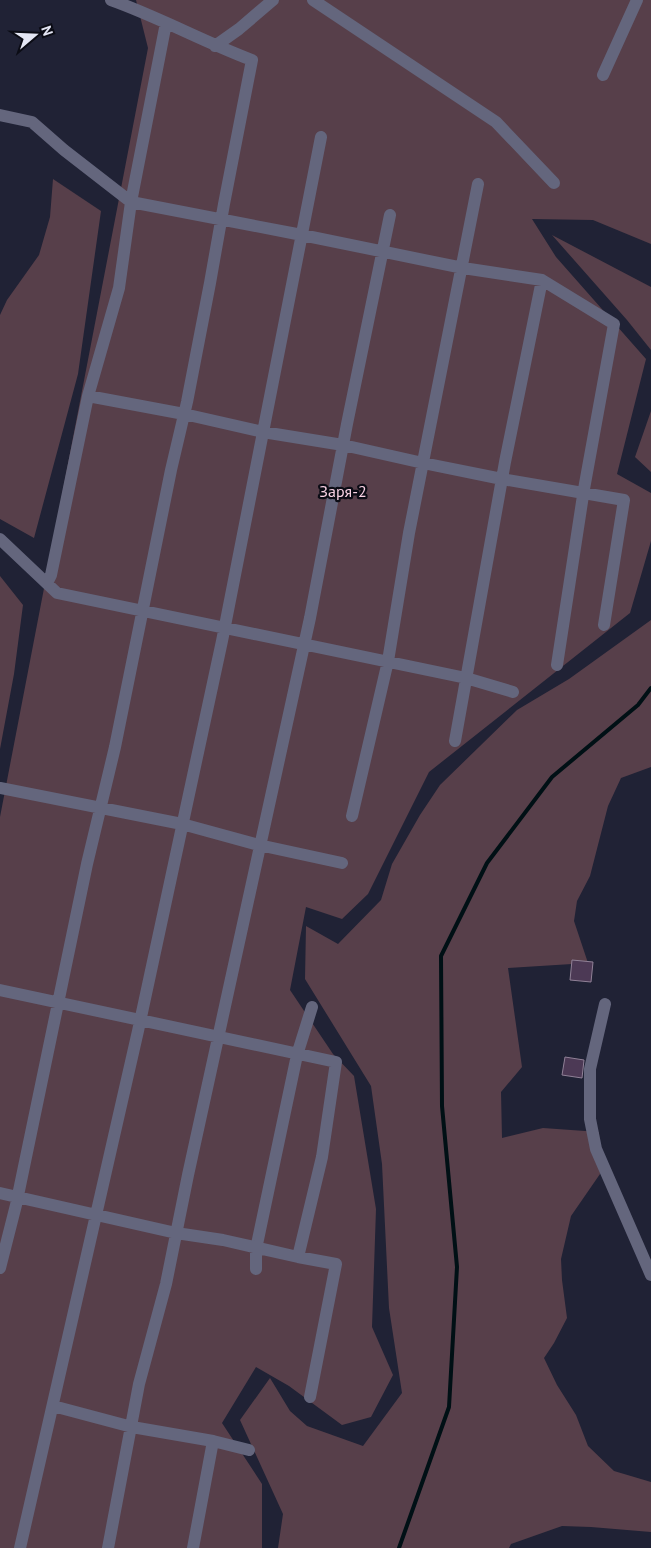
<svg xmlns="http://www.w3.org/2000/svg" width="651" height="1548" viewBox="0 0 651 1548" font-family="'PT Sans',sans-serif">
<style>
.green{fill:#573f4a}
.lines{fill:none;stroke-linecap:round;stroke-linejoin:round}
.stream{stroke:#001015;stroke-width:4}
.building{fill:#4c3955;stroke:#908197}
.minor{stroke:#64667d;stroke-width:12}
.labels{text-anchor:middle;dominant-baseline:central;stroke-width:4.5;stroke-linejoin:round;paint-order:stroke}
.park-label{font-size:16px;fill:#f8d1e3;stroke:#0b0c15}
</style>
<rect width="100%" height="100%" fill="#202235"/>
<path class="green" d="M136 0H651V244L593 220 532 219 556 257 646 359 617 474 651 493V541L630 613 429 772 368 894 342 919 306 907 290 990 333 1054 354 1076 376 1209 372 1327 393 1375 371 1417 342 1425 289 1386 256 1367 222 1423 262 1484V1548H0V817L148 48Z
M53 179 101 211 78 374 34 538 0 519V315L7 300 39 255 50 217Z
M552 235 651 287V350L627 320Z
M651 411V472L635 457Z
M0 576 23 605 14 674 0 749Z
M651 620V767L621 778 608 806 590 876 577 901 574 921 588 963 508 968 522 1067 501 1092 502 1138 543 1128 599 1132 600 1174 571 1216 561 1259 562 1280 567 1318 554 1343 544 1358 557 1385 576 1415 588 1446 614 1471 651 1482V1532L591 1527 562 1526 511 1544 509 1548H278L283 1514 240 1420 270 1378 290 1411 307 1426 363 1446 402 1393 389 1308 382 1164 371 1086 305 979 306 926 338 944 381 900 392 864 420 815 440 785 517 710 569 679Z"/>
<g class="lines">
<path class="stream" d="M399 1548 449 1407 457 1267 442 1106 441 956 487 863 552 777 638 705 651 688"/>
</g>
<path class="building" d="M572 960 593 962 591 982 570 980Z
M565 1057 584 1060 582 1078 562 1075Z"/>
<g class="lines">
<path class="minor" d="M313 0 496 122 554 183
M215 46 239 29 273 0
M603 75 637 0
M0 115 32 122 64 150 131 202 302 235 463 268 542 280 614 324 584 489 557 665
M88 396 184 414 263 432 343 445 423 463 502 479 624 500 604 625
M0 539 57 593 466 678 513 692
M47 583 51 575 88 396 119 288 131 202 166 23
M455 741 505 462 542 280
M0 788 182 824 259 845 342 863
M352 816 388 661 409 533 478 184
M0 990 336 1062 322 1157 298 1257
M605 1004 590 1069V1119L596 1149 651 1275
M0 1193 176 1233 223 1240 298 1257 336 1264 310 1397
M0 1268 16 1205 87 864 115 747 171 470 187 402 210 283 224 204 252 60C204 42 159 17 111 0
M256 1269V1249L297 1055 312 1007
M53 1406 132 1427 213 1441 249 1450
M20 1548 138 1031 222 641 321 137
M108 1548 139 1384 166 1284 188 1175 310 618 347 424 390 215
M193 1548 213 1441"/>
</g>
<g class="labels">
<g class="park-label">
<text x="343" y="491">Заря-2</text>
</g>
</g>
<g transform="translate(35 35) rotate(71)" stroke="#0b0c15" stroke-width="4" paint-order="stroke">
<path d="M0-4L9 19L0 12L-9 19Z" fill="#e4e6f4"/>
<text y="-8" font-size="14" font-weight="bold" text-anchor="middle" fill="#e4e6f4">N</text>
</g>
</svg>
